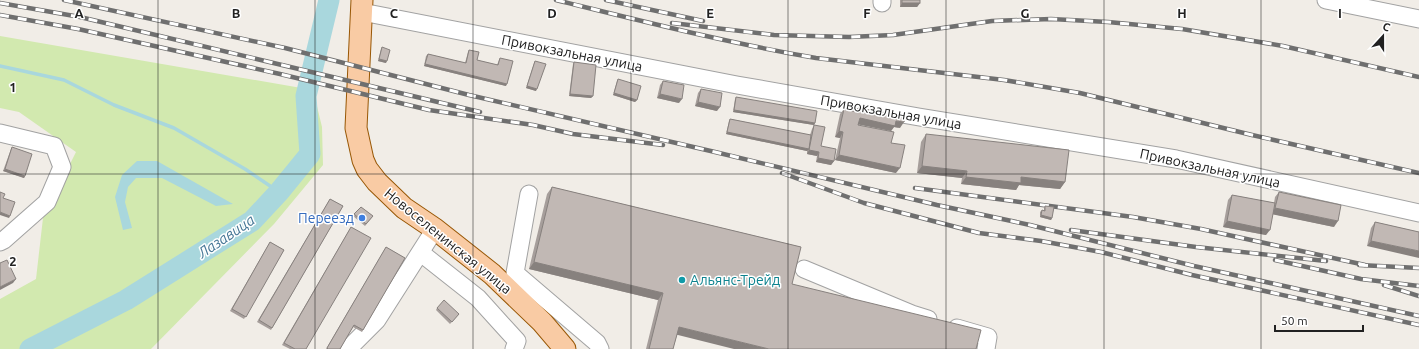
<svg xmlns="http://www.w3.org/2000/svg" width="1419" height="349" font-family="Ubuntu,sans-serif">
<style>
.grass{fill:#d2e9af}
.water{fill:#a9d7dd}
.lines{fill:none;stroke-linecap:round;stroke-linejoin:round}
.stream{stroke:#a9d7dd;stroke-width:3.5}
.river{stroke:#a9d7dd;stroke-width:21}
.minor-casing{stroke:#a2a2a2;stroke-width:19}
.major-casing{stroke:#985705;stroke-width:23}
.minor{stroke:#fff;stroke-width:17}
.major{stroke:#f9cba4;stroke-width:21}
.rail-casing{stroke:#6f6f6f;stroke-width:4.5}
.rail{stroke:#fff;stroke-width:3;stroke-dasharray:9;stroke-linecap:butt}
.wall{fill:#a69e9b}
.shaded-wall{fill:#87817e}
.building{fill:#c1b8b4;stroke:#87817e}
.grid{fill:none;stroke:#212121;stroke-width:1;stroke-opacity:0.55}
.shop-dot{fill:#3f7fe0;stroke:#fff;stroke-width:1.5}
.culture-dot{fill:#0f9aa8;stroke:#fff;stroke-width:1.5}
.labels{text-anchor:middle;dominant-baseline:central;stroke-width:3;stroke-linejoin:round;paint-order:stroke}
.street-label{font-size:14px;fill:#212121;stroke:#fff}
.shop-label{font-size:14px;fill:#366cbe;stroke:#fff;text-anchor:end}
.culture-label{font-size:14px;fill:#0d838f;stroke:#fff;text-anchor:start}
.water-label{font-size:15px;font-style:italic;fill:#467796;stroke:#fff}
.grid-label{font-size:13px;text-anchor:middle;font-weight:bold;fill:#212121;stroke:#fff;stroke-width:3;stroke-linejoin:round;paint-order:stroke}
</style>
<rect width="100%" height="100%" fill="#f1ede7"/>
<polygon class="grass" points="0,36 313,90 322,127 323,165 274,224 151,349 0,349 0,299 36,279 43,218 76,152 19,112 0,108"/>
<polygon class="water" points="137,161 157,161 233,204 216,206 162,178 136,178 128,187 125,202 132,228 123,230 115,197 122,175"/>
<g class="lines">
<polyline class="stream" points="0,66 64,80 114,105 174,128 245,169 279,192"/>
<polyline class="river" points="30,349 126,300 252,221 279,192 310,154 306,96 329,0"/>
<defs>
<g id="minor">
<polyline points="1326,0 1419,19"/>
<polyline points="882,3 882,0"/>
<polyline points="362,12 737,85 919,117 1176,159 1419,213"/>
<polyline points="0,133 54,146 62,167 47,202 4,240 0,242"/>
<polyline points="529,194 515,273 597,343 600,349"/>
<polyline points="421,253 478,298 517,341 514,349"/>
<polyline points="804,269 912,314 928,319"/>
<polyline points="957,328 988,337 986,349"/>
<polyline points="348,349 377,320 435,229"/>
</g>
<polyline id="major" points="362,0 356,128 363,160 367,169 377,182 404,208 435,229 492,274 542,322 565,349"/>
</defs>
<use href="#minor" class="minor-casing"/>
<use href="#major" class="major-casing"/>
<use href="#minor" class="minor"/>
<use href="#major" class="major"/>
<defs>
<g id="rail">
<polyline points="64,0 285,48 469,95 715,152 937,205 1030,225 1194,266 1419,316"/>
<path d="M556,0C642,21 728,43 816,58L1004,80L1080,93L1252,135L1419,173"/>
<polyline points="606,0 703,21"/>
<polyline points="0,3 80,17 480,112"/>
<polyline points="0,15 78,29 280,74 429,110 533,125 573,134 663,145"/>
<polyline points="672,23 774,35 849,37 893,35 992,21 1051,19 1108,22 1182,29 1283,46 1419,77"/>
<polyline points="782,173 864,203 979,233 1041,241 1101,252 1192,275 1419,325"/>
<polyline points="915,188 1133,217 1201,229 1365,265"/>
<polyline points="1071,230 1196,247 1326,261"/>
<polyline points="1275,260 1361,279 1419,286"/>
<polyline points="1359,265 1419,268"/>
<polyline points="1384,285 1419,296"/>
</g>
</defs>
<use href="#rail" class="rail-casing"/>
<use href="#rail" class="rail"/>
</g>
<g class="wall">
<polygon points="900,0 920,0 920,3 917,7 900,7"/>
<polygon points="382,47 386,63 378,61 381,49"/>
<polygon points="469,50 477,60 497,65 499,60 500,58 506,86 424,66 426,56 428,54 465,63 468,52"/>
<polygon points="535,61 536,91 526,88 534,63"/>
<polygon points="574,62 593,96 591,98 569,96 573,64"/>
<polygon points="618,79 637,100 635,102 613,95 617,81"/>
<polygon points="663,81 679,103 657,98 660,85"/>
<polygon points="701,89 717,111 695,106 698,93"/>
<polygon points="736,97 815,123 814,125 733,112 735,99"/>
<polygon points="858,108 900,128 894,127 891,131 859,124 858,125 891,143 896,173 835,160 840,138 835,137 840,114 844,109 856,111"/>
<polygon points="730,119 810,135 812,129 814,125 821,146 834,161 831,165 816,162 817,156 807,154 807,151 726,134 729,121"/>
<polygon points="926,134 1065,182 1060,189 1019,185 1016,190 961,184 962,178 917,173 921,142"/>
<polygon points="12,147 25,176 24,178 3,171 11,149"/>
<polygon points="552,187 801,247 677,335 673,349 646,349 658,300 529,269 547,194"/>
<polygon points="1279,192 1334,227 1273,214 1266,235 1223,227 1228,200 1232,195 1274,203 1275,197"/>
<polygon points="330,199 343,206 271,330 257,322"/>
<polygon points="1045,206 1052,218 1051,220 1040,217 1040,212 1042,210 1044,211 1044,208"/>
<polygon points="361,207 373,216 365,226 353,216"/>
<polygon points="1375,222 1419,232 1367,246 1371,228"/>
<polygon points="351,227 306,349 290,349 282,345"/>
<polygon points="270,242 284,250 244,319 230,311"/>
<polygon points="386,247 405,258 362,332 353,327 340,349 326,349"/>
<polygon points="437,308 459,314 450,324 436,310"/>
</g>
<g class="shaded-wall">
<polygon points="902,3 920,3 917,7 900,7"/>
<polygon points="379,59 387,61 386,63 378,61"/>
<polygon points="425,64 507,84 506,86 424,66"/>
<polygon points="527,86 537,89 536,91 526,88"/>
<polygon points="614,93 637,100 635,102 613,95"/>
<polygon points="570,94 593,96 591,98 569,96"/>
<polygon points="660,94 682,99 679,103 657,98"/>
<polygon points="698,102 720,107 717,111 695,106"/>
<polygon points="734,110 815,123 814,125 733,112"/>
<polygon points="860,118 896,121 904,122 900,128 894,127 891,131 856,124"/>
<polygon points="839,131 843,132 840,138 835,137"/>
<polygon points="727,132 809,149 807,151 726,134"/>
<polygon points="809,150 819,152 817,156 807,154"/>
<polygon points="839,155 900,168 896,173 835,160"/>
<polygon points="818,158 834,161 831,165 816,162"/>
<polygon points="922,166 967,171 962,178 917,173"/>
<polygon points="5,169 25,176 24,178 3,171"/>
<polygon points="966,177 1021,177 1065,182 1060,189 1019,185 1016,190 961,184"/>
<polygon points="1275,208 1338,221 1334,227 1271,214"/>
<polygon points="0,212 10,216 9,218 0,215"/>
<polygon points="1041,215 1052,218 1051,220 1040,217"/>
<polygon points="1227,221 1270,230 1266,235 1223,227"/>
<polygon points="1371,241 1419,251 1419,258 1367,246"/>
<polygon points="534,262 663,293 658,300 529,269"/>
<polygon points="16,279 13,283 0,290 0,287"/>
<polygon points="679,327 769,349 734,349 674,334"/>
</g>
<g class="building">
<rect x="902" y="0" width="18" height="3"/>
<polygon points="382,47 390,50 387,61 379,59"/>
<polygon points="469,50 479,52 477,60 498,65 500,58 513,61 507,84 425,64 428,54 466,63"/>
<polygon points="535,61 546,64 537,89 527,86"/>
<polygon points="574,62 596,65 593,96 570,94"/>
<polygon points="618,79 641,86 637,100 614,93"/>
<polygon points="663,81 684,85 682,99 660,94"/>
<polygon points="701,89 722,93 720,107 698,102"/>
<polygon points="736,97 817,111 815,123 734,110"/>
<polygon points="858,108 906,116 904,122 896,121 895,126 860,118 858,125 894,132 891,143 905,145 900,168 839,155 843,132 839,131 844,109 857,112"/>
<polygon points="730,119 811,135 809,149 727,132"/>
<polygon points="814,125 825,127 821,146 836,149 834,161 818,158 819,152 809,150"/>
<polygon points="926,134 1069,150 1065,182 1021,177 1021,183 966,177 967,171 922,166"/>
<polygon points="12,147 32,154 25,176 5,169"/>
<polygon points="552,187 801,247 792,284 981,330 976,349 769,349 679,327 673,349 649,349 663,293 534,262"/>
<polygon points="0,192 5,194 3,198 15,202 10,216 0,212"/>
<polygon points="1279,192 1341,205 1338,221 1275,208"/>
<polygon points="1232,195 1275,203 1270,230 1227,221"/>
<polygon points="330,199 343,206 272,328 259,320"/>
<polygon points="1045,206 1054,207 1052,218 1041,215 1042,210 1045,211"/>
<polygon points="361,207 373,216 366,224 354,214"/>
<polygon points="1375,222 1419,232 1419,251 1371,241"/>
<polygon points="351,227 371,238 306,349 295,349 284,343"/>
<polygon points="270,242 284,250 246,317 232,309"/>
<polygon points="386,247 405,258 363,330 354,325 340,349 328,349 327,348"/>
<polygon points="7,260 16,279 0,287 0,263"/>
<polygon points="444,300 459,314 452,322 437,308"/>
</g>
<path class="grid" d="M158,0V349M315,0V349M473,0V349M631,0V349M788,0V349M946,0V349M1104,0V349M1261,0V349M0,174H1419"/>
<circle class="shop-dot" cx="362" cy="218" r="4"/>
<circle class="culture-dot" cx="682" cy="280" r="4"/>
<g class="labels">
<g class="street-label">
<text transform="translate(572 53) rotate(11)">Привокзальная улица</text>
<text transform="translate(891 112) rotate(10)">Привокзальная улица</text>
<text transform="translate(1210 168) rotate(12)">Привокзальная улица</text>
<text transform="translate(448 241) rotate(39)">Новоселенинская улица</text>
</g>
<g class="shop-label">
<text x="354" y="218">Переезд</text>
</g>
<g class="culture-label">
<text x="690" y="280">Альянс-Трейд</text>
</g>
<g class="water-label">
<text transform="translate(226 236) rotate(-34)">Лазавица</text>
</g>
</g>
<g class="grid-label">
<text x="79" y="18">A</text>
<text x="236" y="18">B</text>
<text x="394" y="18">C</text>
<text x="552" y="18">D</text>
<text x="710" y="18">E</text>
<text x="867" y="18">F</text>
<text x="1025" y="18">G</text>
<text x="1182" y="18">H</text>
<text x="1340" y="18">I</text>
<text x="13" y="92">1</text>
<text x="13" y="266">2</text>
</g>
<g transform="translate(1383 36) rotate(21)" stroke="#ffffff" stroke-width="3" paint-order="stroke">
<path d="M0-3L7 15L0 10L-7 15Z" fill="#212121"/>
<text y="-6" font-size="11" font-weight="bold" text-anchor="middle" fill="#212121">С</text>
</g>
<path d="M1275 325v6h88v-6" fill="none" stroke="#212121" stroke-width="2"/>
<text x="1281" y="325" font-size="12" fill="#212121" stroke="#ffffff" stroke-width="3" paint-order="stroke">50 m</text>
</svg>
